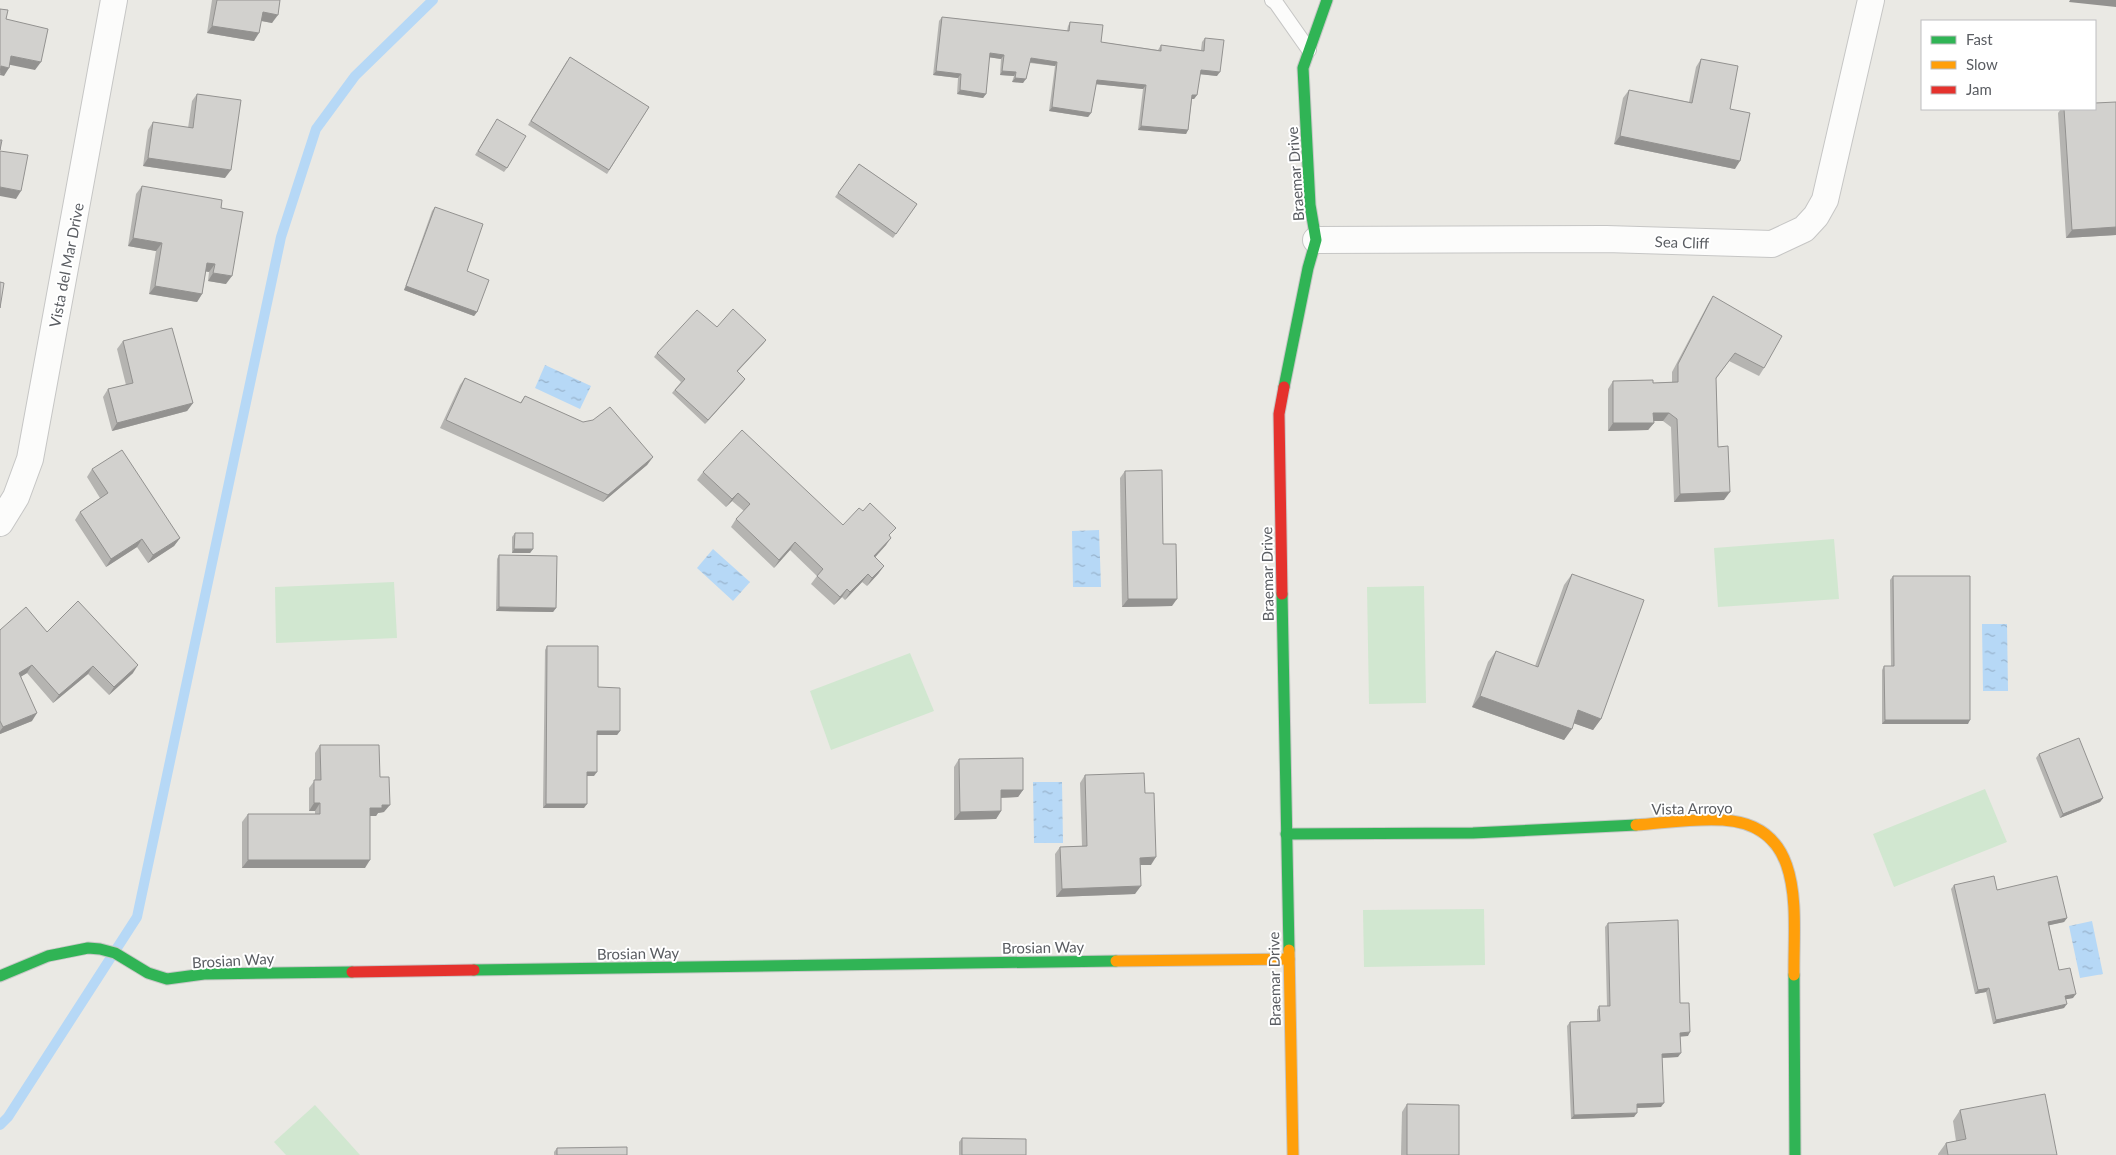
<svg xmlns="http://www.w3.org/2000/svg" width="2116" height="1155" font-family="Lato,sans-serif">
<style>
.pitch{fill:#d1e7d0}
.water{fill:url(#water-ripples)}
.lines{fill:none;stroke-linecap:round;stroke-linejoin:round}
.stream{stroke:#b6d8f6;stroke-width:10}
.lane-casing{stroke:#c6c6c5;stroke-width:16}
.street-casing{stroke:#c6c6c5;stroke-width:28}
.fast-casing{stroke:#c7c7c6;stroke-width:13}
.slow-casing{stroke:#c7c7c6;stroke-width:13}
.jam-casing{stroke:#c7c7c6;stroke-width:13}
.lane{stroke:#fcfcfb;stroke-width:14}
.street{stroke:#fcfcfb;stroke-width:26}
.fast{stroke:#30b455;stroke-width:11}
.slow{stroke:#ff9f0a;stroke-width:11}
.jam{stroke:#e5322d;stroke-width:11}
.wall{fill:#b5b4b1}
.shaded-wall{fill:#939290}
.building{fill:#d2d1ce;stroke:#939290}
.labels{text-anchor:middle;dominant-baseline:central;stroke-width:4;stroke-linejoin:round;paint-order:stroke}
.street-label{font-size:15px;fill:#5a5d62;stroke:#fff}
</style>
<defs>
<pattern id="water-ripples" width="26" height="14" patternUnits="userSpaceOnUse" patternTransform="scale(1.25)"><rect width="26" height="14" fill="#b6d8f6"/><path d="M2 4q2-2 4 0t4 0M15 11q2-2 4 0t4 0" fill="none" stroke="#97b2cb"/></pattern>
</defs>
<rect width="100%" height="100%" fill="#eae9e4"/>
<g class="pitch">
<polygon points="1834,539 1839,599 1718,607 1714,548"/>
<polygon points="394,582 397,638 276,643 275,587"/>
<polygon points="1424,586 1426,703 1369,704 1367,587"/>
<polygon points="910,653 934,711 831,750 810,691"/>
<polygon points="1985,789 2007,842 1894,887 1873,834"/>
<polygon points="1484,909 1485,965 1364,967 1363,910"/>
<polygon points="315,1105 360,1155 286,1155 274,1142"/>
</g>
<g class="water">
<polygon points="545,365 591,386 580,409 535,388"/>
<polygon points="1099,530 1101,587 1073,587 1072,531"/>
<polygon points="713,549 750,582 733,601 697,568"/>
<polygon points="1982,624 2007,624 2008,691 1983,691"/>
<polygon points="1033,782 1062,782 1063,843 1034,843"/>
<polygon points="2092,921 2103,974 2080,978 2069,926"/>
</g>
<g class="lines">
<polyline class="stream" points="0,1125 8,1117 137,917 281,237 316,129 355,76 433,0"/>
<defs>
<polyline id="lane" points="1272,0 1276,3 1309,50"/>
<g id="street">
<polyline points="1316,240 1606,239 1772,244 1804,229 1816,216 1825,200 1871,0"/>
<polyline points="0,523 16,497 30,459 114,0"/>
</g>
<g id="fast">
<polyline points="1284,387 1308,268 1316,240 1310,205 1303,68 1327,0"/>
<polyline points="1282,594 1289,950"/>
<polyline points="1286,834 1473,833 1636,825"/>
<polyline points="474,970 1116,961"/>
<polyline points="1794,975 1795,1155"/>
<polyline points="0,976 48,956 88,948 100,949 115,953 148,973 167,979 204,974 352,972"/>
</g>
<g id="slow">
<path d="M1636,825C1664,823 1695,818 1723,820C1808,825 1793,915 1794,975"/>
<polyline points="1289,950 1293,1155"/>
<polyline points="1116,961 1289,959"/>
</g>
<g id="jam">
<polyline points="1282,594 1279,414 1284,387"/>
<polyline points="352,972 474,970"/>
</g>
</defs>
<use href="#lane" class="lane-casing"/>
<use href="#street" class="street-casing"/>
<use href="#fast" class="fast-casing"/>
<use href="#slow" class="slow-casing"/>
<use href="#jam" class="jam-casing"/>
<use href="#lane" class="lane"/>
<use href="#street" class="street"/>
<use href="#fast" class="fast"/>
<use href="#slow" class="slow"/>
<use href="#jam" class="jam"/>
</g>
<g class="wall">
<polygon points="212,0 280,0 272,23 261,21 254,41 207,33"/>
<polygon points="942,17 1067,31 1068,26 1070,22 1101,42 1158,50 1161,45 1201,50 1202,42 1205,38 1217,76 1200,74 1197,95 1194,99 1192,99 1188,130 1186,134 1138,130 1143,89 1096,84 1091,113 1088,117 1049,111 1055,66 1030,63 1023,83 1012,82 1014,76 1000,75 1001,59 989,57 986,94 983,98 957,94 958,78 933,75 939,21"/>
<polygon points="1701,59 1730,109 1735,169 1614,144 1623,98 1629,90 1689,102 1696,67"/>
<polygon points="567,61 649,107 607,174 528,125"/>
<polygon points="197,94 225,178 143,166 148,130 153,122 188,128 192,101"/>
<polygon points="2061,109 2095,109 2116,235 2066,238 2058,113"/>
<polygon points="495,123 507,168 504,172 475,155"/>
<polygon points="859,164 917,204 893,238 835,197"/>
<polygon points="142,186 221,208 226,284 208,281 209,272 206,271 202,294 197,302 149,294 156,251 128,246 136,194"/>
<polygon points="435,207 467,271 477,312 474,316 404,290 432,211"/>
<polygon points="1713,296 1764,368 1759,376 1729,361 1716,379 1718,447 1724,500 1674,502 1671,427 1663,421 1654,421 1654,423 1648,430 1608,431 1608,389 1613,381 1653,383 1672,382 1672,372 1708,304"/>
<polygon points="717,327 766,340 737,372 745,379 742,383 705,424 672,393 681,382 654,357 657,353"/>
<polygon points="123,341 193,403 187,411 112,431 103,397 108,389 126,385 117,349"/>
<polygon points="465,378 520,403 525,396 653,457 647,465 603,502 440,428 460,385"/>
<polygon points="92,469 180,538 174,546 148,563 137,547 106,567 75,520 80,512 100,498 87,477"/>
<polygon points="1125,471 1172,606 1122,607 1120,478"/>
<polygon points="703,472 843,525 890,536 886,545 875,557 884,566 878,574 867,586 862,582 845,600 842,597 834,605 811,584 817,576 790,550 774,568 731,527 736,519 744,511 732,501 726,507 697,480"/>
<polygon points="515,533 533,549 530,553 512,553 512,537"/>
<polygon points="499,555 556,608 553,612 496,611 497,559"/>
<polygon points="1572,574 1601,719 1593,730 1574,723 1564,740 1472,707 1488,662 1496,651 1535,666 1564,585"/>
<polygon points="1893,576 1968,724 1882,724 1882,670 1884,666 1891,666 1890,580"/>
<polygon points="0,630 47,632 133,673 109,695 88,674 53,703 27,673 21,676 32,721 0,734"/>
<polygon points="547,646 598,687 620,731 617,735 597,735 594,776 587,776 584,808 543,808 545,650"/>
<polygon points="320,745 380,777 384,812 378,813 376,816 370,816 365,868 242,868 242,822 248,814 315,814 315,811 309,811 309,788 315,780 315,753"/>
<polygon points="2039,754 2103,798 2100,802 2060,818 2036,758"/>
<polygon points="959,759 1023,790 1018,797 1001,798 1001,811 996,819 954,820 954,767"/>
<polygon points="1085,775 1145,793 1151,865 1140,865 1135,894 1056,897 1055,854 1060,847 1082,846 1080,783"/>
<polygon points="1954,885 1997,890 2067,918 2064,922 2049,925 2059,970 2073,998 2066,999 2064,1008 1993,1024 1986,992 1975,994 1951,889"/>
<polygon points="1608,923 1680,1003 1688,1036 1680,1036 1678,1057 1662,1058 1661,1107 1637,1108 1634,1117 1571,1119 1567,1026 1570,1022 1597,1021 1597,1010 1599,1006 1607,1006 1605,927"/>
<polygon points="1407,1104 1459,1155 1401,1155 1402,1112"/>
<polygon points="1960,1110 2057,1155 1938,1155 1938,1154 1946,1143 1956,1141 1953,1121"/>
<polygon points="962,1138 1026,1155 959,1155 959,1142"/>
<polygon points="557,1148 627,1155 554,1155 554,1152"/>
</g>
<g class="shaded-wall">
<polygon points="2070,0 2116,0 2116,7 2069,2"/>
<polygon points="263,12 278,15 272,23 257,20"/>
<polygon points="212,26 259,33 254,41 207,33"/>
<polygon points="990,53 1004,55 1001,59 987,57"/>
<polygon points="11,56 41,62 35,70 6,64"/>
<polygon points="1031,58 1057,62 1055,66 1028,62"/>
<polygon points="1,66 9,68 4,76 0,75"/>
<polygon points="1201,70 1220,72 1217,76 1198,74"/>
<polygon points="936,71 961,74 958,78 933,75"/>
<polygon points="1002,71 1016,72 1014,76 1000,75"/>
<polygon points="1015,78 1026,79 1023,83 1012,82"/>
<polygon points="1097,80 1146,85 1143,89 1094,84"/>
<polygon points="960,90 986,94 983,98 957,94"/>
<polygon points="1192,95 1197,95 1194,99 1189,99"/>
<polygon points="1052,107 1091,113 1088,117 1049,111"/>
<polygon points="1141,126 1188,130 1186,134 1138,130"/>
<polygon points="1620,136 1740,161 1735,169 1614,144"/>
<polygon points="148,158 231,170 225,178 143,166"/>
<polygon points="0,187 21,191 16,199 0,196"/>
<polygon points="2116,227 2116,235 2066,238 2072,230"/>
<polygon points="133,238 162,243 156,251 128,246"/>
<polygon points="207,263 215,264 209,272 202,271"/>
<polygon points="213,273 232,276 226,284 208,281"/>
<polygon points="155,286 202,294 197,302 149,294"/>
<polygon points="406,286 477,312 474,316 404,290"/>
<polygon points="766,340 763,344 734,375 737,371"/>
<polygon points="745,379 742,383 705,424 708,420"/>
<polygon points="193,403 187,411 112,431 117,423"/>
<polygon points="1653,413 1669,413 1663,421 1648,421"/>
<polygon points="1613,423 1654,423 1648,430 1608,431"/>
<polygon points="653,457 647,465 603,502 608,495"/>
<polygon points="1730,492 1724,500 1674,502 1680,494"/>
<polygon points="738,493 732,501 726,507 732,499"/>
<polygon points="180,538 174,546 148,563 153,555"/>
<polygon points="891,538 886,545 869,564 874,556"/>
<polygon points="142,539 137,547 106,567 111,559"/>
<polygon points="795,542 790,550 774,568 779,560"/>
<polygon points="514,549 533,549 530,553 512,553"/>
<polygon points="884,566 878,574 867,586 872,578"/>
<polygon points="868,574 862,582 845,600 850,592"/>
<polygon points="847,589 842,597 834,605 840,597"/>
<polygon points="1128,599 1177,599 1172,606 1122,607"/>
<polygon points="499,607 556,608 553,612 496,611"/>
<polygon points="32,665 27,673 14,681 19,673"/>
<polygon points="138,665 133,673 109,695 114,687"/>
<polygon points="93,666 88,674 53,703 59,695"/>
<polygon points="1480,696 1572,729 1564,740 1472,707"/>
<polygon points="1578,710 1601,719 1593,730 1570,722"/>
<polygon points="37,713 32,721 0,734 0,731 3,727"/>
<polygon points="1885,720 1970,720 1968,724 1882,724"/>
<polygon points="597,731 620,731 617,735 594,735"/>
<polygon points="587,772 597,772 594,776 585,776"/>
<polygon points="1001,790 1023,790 1018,797 996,798"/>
<polygon points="2103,798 2100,802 2060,818 2063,814"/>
<polygon points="314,803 320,803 315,811 309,811"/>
<polygon points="546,804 587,804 584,808 543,808"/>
<polygon points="382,805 390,805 384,812 378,813 376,816 365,816 370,808"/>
<polygon points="1001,811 996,819 954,820 960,812"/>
<polygon points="1156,857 1151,865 1134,865 1140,858"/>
<polygon points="248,860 370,860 365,868 242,868"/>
<polygon points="1141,886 1135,894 1056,897 1062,889"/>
<polygon points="2067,918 2064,922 2046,926 2048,922"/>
<polygon points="1989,988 1986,992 1975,994 1978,990"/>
<polygon points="2076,994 2073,998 2062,1000 2065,996"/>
<polygon points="2067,1004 2064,1008 1993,1024 1996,1020"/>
<polygon points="1690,1032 1688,1036 1677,1037 1680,1033"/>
<polygon points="1681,1053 1678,1057 1659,1058 1662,1054"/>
<polygon points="1664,1103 1661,1107 1635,1108 1637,1104"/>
<polygon points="1637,1113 1634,1117 1571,1119 1574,1115"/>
</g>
<g class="building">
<polygon points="217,0 280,0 278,15 263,12 259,33 212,26"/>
<polygon points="0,9 8,10 6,19 48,29 41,62 11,56 9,68 1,66 0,73"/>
<polygon points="942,17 1069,31 1070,22 1103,25 1101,42 1161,51 1161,45 1204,51 1205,38 1224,40 1220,72 1201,70 1197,95 1192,95 1188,130 1141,126 1146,85 1097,80 1091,113 1052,107 1057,62 1031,58 1026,79 1015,78 1016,72 1002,71 1004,55 990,53 986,94 960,90 961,74 936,71"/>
<polygon points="570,57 649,107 609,170 531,121"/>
<polygon points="1701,59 1738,66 1730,109 1750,113 1740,161 1620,136 1629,90 1692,103"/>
<polygon points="197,94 241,100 231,170 148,158 153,122 193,128"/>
<polygon points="2116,102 2116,227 2072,230 2064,109 2095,109 2095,103"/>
<polygon points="497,119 526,136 507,168 478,151"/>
<polygon points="0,140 2,140 0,150"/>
<polygon points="0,151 28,155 21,191 0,187"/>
<polygon points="859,164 917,204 896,234 838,193"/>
<polygon points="142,186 222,200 221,208 243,212 232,276 213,273 215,264 207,263 202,294 155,286 162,243 133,238"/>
<polygon points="435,207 483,224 467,271 489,280 477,312 406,286"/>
<polygon points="0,282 4,283 0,308"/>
<polygon points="1713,296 1782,336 1764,368 1735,353 1716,378 1718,447 1728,446 1730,492 1680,494 1677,419 1669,413 1653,413 1654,423 1613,423 1613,381 1653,380 1653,383 1678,382 1678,364"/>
<polygon points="733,309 766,340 737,371 745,379 708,420 675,390 685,379 657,353 697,310 717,327"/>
<polygon points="172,328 193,403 117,423 108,389 133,383 123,341"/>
<polygon points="465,378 521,403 525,396 583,422 593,420 610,407 653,457 608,495 446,420"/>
<polygon points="742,430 843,525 859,508 863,511 870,503 896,528 889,535 891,538 874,556 884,566 872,578 868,574 850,592 847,589 840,597 817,576 823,569 795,542 779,560 736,519 750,504 738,493 732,499 703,472"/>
<polygon points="122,450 180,538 153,555 142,539 111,559 80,512 108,493 92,469"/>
<polygon points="1162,470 1163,544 1176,544 1177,599 1128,599 1125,471"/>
<polygon points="515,533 533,533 533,549 514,549"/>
<polygon points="499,555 557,556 556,608 499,607"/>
<polygon points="1572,574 1644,600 1601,719 1578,710 1572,729 1480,696 1496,651 1538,667"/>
<polygon points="1893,576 1970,576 1970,720 1885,720 1884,666 1894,666"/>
<polygon points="78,601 138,665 114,687 93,666 59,695 32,665 19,673 37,713 3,727 0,721 0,630 26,607 47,632"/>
<polygon points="547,646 598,646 598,687 620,688 620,731 597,731 597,772 587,772 587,804 546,804"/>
<polygon points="2079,738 2103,798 2063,814 2039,754"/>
<polygon points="320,745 379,745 380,777 389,777 390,805 382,805 382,808 370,808 370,860 248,860 248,814 320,814 320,803 314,803 314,780 321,780"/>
<polygon points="1023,758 1023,790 1001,790 1001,811 960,812 959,759"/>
<polygon points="1144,773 1145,793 1154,793 1156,857 1140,858 1141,886 1062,889 1060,847 1087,846 1085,775"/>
<polygon points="1994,876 1997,890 2057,876 2067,918 2048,922 2059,970 2070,968 2076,994 2065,996 2067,1004 1996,1020 1989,988 1978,990 1954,885"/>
<polygon points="1678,920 1680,1003 1689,1003 1690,1032 1680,1033 1681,1053 1662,1054 1664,1103 1637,1104 1637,1113 1574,1115 1570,1022 1600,1021 1599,1006 1610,1006 1608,923"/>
<polygon points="2045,1094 2057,1155 1948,1155 1946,1143 1966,1139 1960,1110"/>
<polygon points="1407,1104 1459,1105 1459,1155 1407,1155"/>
<polygon points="962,1138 1026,1139 1026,1155 962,1155"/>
<polygon points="627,1147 627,1155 557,1155 557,1148"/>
</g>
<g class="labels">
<g class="street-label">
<text transform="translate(1295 174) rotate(-94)">Braemar Drive</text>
<text transform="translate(1682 242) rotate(2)">Sea Cliff</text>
<text transform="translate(66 265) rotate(-79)">Vista del Mar Drive</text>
<text transform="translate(1267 574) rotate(-91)">Braemar Drive</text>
<text transform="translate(1692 808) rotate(-1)">Vista Arroyo</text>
<text transform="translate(1043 947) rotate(-1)">Brosian Way</text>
<text transform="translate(638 953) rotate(-1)">Brosian Way</text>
<text transform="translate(233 960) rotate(-3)">Brosian Way</text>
<text transform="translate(1274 979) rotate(-91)">Braemar Drive</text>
</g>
</g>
<rect x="1921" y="20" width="175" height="90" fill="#ffffff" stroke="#bdbec0"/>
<rect x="1931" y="36" width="25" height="8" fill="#30b455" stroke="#bdbec0"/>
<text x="1966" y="45" font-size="15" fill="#5a5d62">Fast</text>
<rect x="1931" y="61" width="25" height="8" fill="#ff9f0a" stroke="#bdbec0"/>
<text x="1966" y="70" font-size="15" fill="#5a5d62">Slow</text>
<rect x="1931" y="86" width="25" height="8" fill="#e5322d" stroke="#bdbec0"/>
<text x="1966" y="95" font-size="15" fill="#5a5d62">Jam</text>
</svg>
